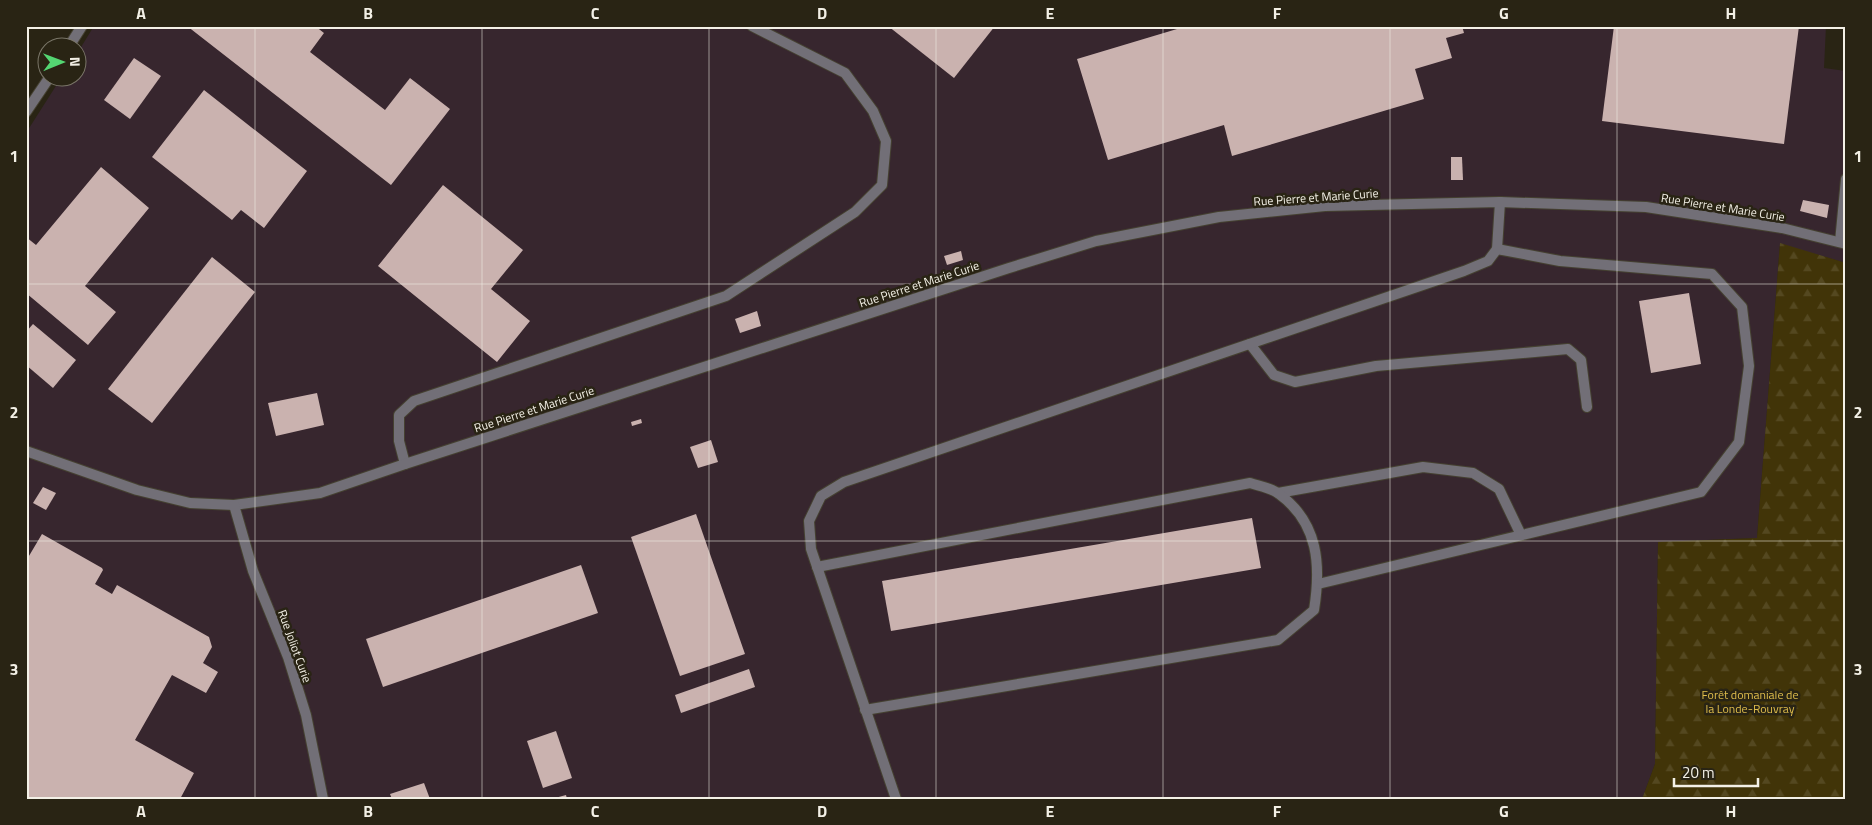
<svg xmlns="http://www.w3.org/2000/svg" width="1872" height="825" font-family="'Titillium Web',sans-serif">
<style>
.industrial{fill:#37262e}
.forest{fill:url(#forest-firs)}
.building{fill:#cab2af}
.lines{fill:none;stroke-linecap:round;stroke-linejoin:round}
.service-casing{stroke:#454131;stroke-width:12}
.minor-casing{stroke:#454131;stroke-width:12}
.service{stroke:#726f77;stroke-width:10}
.minor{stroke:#726f77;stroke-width:10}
.grid{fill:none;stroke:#f3f0e6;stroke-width:1;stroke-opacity:0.55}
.labels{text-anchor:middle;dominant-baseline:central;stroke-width:5;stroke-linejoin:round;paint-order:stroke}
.street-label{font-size:12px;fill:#f3f0e6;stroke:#292414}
.park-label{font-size:12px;fill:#dfbd4c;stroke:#292414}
.neatline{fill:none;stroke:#f3f0e6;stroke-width:2}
.grid-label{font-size:16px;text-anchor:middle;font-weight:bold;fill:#f3f0e6}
</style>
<defs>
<pattern id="forest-firs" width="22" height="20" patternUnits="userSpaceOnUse" patternTransform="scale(1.25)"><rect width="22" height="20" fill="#413408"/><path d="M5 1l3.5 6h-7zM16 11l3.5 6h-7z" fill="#544820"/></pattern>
</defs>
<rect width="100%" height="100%" fill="#292414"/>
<polygon class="industrial" points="94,26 1826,26 1824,68 1846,71 1846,263 1780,244 1757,538 1658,542 1655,764 1642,799 26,799 26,133 61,78 78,78 78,52"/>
<polygon class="forest" points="1780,243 1846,263 1846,799 1642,799 1655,764 1658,542 1757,538"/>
<g class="building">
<polygon points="187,26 315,26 324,33 310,52 385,110 410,78 450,109 391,185"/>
<polygon points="888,26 995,26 954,78"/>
<polygon points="1187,26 1462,26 1464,33 1446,38 1452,58 1415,69 1424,99 1232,156 1224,125 1108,160 1077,59"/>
<polygon points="1614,26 1799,26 1784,144 1602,121"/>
<polygon points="134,58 161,76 130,119 104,100"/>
<polygon points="204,90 307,171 264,228 241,210 232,220 152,157"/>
<polygon points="1451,157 1462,157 1463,180 1451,180"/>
<polygon points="101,167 149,208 85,286 116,312 88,345 26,293 26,237 36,245"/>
<polygon points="443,185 523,250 491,289 530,321 497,362 378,266"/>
<polygon points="1803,200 1829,205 1827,218 1800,211"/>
<polygon points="961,251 963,260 947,265 944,256"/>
<polygon points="212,257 255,292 152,423 108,389"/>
<polygon points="1689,293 1701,364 1651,373 1639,301"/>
<polygon points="757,311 761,326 740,333 735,319"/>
<polygon points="33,324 76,360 53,388 26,365 26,332"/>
<polygon points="317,393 324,425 276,436 268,403"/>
<polygon points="641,419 642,423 632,426 631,422"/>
<polygon points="711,440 718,462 698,468 690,447"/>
<polygon points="43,487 56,493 46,510 33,503"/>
<polygon points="696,514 745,654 680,676 631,537"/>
<polygon points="1252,518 1261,568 891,631 882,581"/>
<polygon points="42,534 102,568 103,570 95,584 112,594 117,585 209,637 212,647 203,663 218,672 206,693 172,675 135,740 194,773 180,799 26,799 26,561"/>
<polygon points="581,565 598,613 383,687 366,639"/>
<polygon points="749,669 755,687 681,713 675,695"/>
<polygon points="556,731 572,778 543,788 527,741"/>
<polygon points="424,783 430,799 392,799 390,794"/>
<polygon points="566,795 567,799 555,799 555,798"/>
</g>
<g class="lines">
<defs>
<g id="service">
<polyline points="1840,242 1846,179"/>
<polyline points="1250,344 1274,375 1295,382 1376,366 1568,349 1581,360 1587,407"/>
<polyline points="405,464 399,441 399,415 414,401 726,296 855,212 882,185 886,141 873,111 845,73 752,26"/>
<polyline points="1278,493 1423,467 1473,473 1499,489 1521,535"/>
<path d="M817,567L1250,483C1259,486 1272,488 1279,494C1319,523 1321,566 1314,610L1278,640L865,710"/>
<polyline points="1318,584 1701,492 1739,442 1749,366 1742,307 1712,274 1560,261 1497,249"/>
<polyline points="896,799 811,549 809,521 821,496 844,482 1464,271 1488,261 1497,249 1500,202"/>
</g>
<g id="minor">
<polyline points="68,48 82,26"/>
<polyline points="26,112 49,78"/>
<polyline points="26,451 137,490 190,503 234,505 320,493 405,464 1009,268 1096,241 1219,217 1325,206 1500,202 1646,207 1782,228 1846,244"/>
<polyline points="234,505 253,571 288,657 306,715 323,799"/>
</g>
</defs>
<use href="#service" class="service-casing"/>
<use href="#minor" class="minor-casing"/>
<use href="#service" class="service"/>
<use href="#minor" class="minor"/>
</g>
<path class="grid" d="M255,26V799M482,26V799M709,26V799M936,26V799M1163,26V799M1390,26V799M1617,26V799M26,284H1846M26,541H1846"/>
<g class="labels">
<g class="street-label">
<text transform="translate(1316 197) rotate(-4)">Rue Pierre et Marie Curie</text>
<text transform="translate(1723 207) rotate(9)">Rue Pierre et Marie Curie</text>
<text transform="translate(919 284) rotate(-18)">Rue Pierre et Marie Curie</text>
<text transform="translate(534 409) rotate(-18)">Rue Pierre et Marie Curie</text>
<text transform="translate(295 646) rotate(70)">Rue Joliot Curie</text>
</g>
<g class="park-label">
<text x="1750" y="694">Forêt domaniale de<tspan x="1750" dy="14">la Londe-Rouvray</tspan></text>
</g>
</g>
<rect width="1872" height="825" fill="none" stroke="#292414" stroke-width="55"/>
<g transform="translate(62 62) rotate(89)"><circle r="24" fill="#292414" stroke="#7a7668"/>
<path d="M0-4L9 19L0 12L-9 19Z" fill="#54d672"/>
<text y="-8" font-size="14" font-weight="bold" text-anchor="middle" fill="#f3f0e6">N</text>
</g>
<path d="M1674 778v8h84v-8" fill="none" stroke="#f3f0e6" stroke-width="2.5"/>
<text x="1682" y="778" font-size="15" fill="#f3f0e6" stroke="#292414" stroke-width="4" paint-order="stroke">20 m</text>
<rect x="28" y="28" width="1816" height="770" class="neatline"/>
<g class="grid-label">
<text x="141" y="19">A</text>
<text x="368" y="19">B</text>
<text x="595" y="19">C</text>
<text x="822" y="19">D</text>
<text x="1050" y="19">E</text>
<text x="1277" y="19">F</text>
<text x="1504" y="19">G</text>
<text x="1731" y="19">H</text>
<text x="14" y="162">1</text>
<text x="1858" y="162">1</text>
<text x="14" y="418">2</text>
<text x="1858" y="418">2</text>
<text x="14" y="675">3</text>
<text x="1858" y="675">3</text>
<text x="141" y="817">A</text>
<text x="368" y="817">B</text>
<text x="595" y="817">C</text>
<text x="822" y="817">D</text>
<text x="1050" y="817">E</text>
<text x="1277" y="817">F</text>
<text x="1504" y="817">G</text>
<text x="1731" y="817">H</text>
</g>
</svg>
